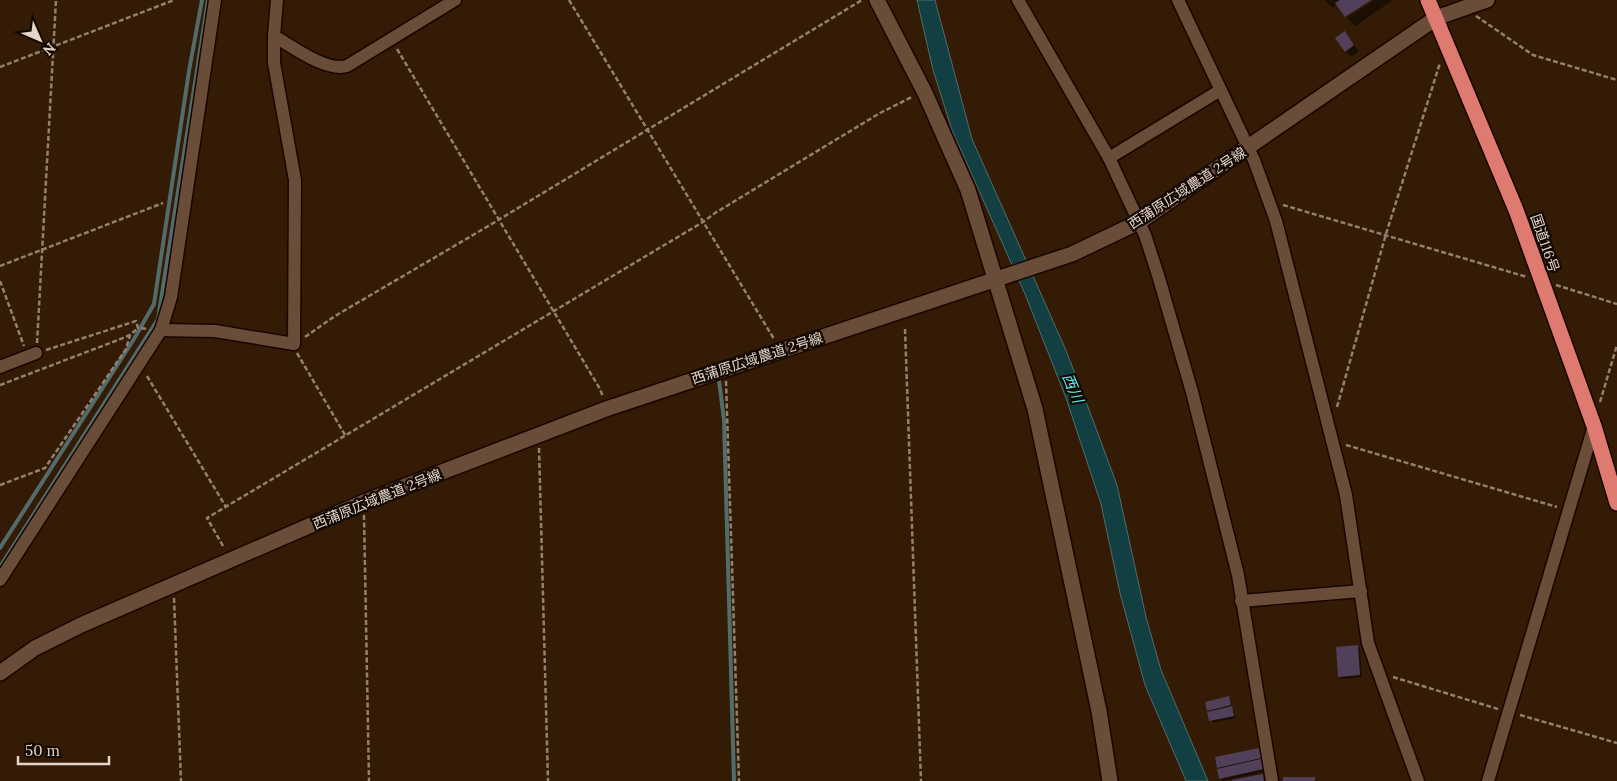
<svg xmlns="http://www.w3.org/2000/svg" width="1617" height="781" font-family="Lora,'Noto Sans JP',serif">
<style>
.water{fill:#124042;stroke:#516c6a}
.shadow{fill:#0007}
.lines{fill:none;stroke-linecap:round;stroke-linejoin:round}
.stream{stroke:#516c6a;stroke-width:4}
.building{fill:#52405b}
.street-casing{stroke:#1a0500;stroke-width:15}
.secondary-casing{stroke:#1a0500;stroke-width:18}
.highway-casing{stroke:#1a0500;stroke-width:18}
.path{stroke:#948070;stroke-width:2.5;stroke-dasharray:5 2.5;stroke-linecap:butt}
.street{stroke:#694d38;stroke-width:12}
.secondary{stroke:#694d38;stroke-width:15}
.highway{stroke:#de7a70;stroke-width:15}
.labels{text-anchor:middle;dominant-baseline:central;stroke-width:4.5;stroke-linejoin:round;paint-order:stroke}
.street-label{font-size:14px;fill:#e5d4c8;stroke:#130903}
.water-label{font-size:15px;font-style:italic;fill:#5aeaf2;stroke:#130903}
</style>
<rect width="100%" height="100%" fill="#331b06"/>
<polygon class="water" points="917,0 935,0 972,139 1065,348 1088,407 1117,485 1146,617 1161,670 1208,781 1186,781 1145,685 1120,593 1101,504 1066,398 1025,294 952,130 933,70"/>
<g class="shadow">
<polygon points="1324,0 1369,0 1346,17 1338,4 1333,8"/>
<polygon points="1374,0 1393,0 1355,26 1347,18"/>
<polygon points="1345,33 1359,51 1351,57 1345,51"/>
<polygon points="1357,647 1360,649 1362,677 1342,679 1340,676"/>
<polygon points="1229,697 1236,718 1213,723 1208,710"/>
<polygon points="1263,748 1269,771 1223,781 1220,778 1217,758"/>
</g>
<g class="lines">
<g class="stream">
<polyline points="719,380 724,420 734,781"/>
<polyline points="0,548 134,339 154,304 189,71 202,0"/>
<polyline points="0,567 158,319 208,0"/>
</g>
</g>
<g class="building">
<polygon points="1340,0 1371,0 1345,17 1335,3"/>
<polygon points="1345,31 1354,45 1345,52 1335,38"/>
<polygon points="1358,645 1360,675 1349,676 1348,670 1349,676 1338,677 1336,647"/>
<polygon points="1229,696 1231,705 1207,711 1205,702"/>
<polygon points="1232,706 1234,716 1209,721 1207,712"/>
<polygon points="1264,747 1266,757 1217,768 1215,757"/>
<polygon points="1265,758 1268,768 1219,779 1217,769"/>
<polygon points="1263,774 1264,781 1232,781 1232,780"/>
<rect x="1283" y="777" width="32" height="4"/>
</g>
<g class="lines">
<defs>
<g id="street">
<polyline points="1018,0 1109,158 1145,235 1158,275 1192,392 1238,575 1272,781"/>
<polyline points="1178,0 1254,160 1276,221 1346,495 1368,643 1418,781"/>
<path d="M274,36C293,47 326,72 347,66L455,0"/>
<polyline points="1109,158 1219,91"/>
<polyline points="161,330 215,331 294,344 295,180 274,63 274,36 277,0"/>
<polyline points="0,367 36,353"/>
<polyline points="0,580 161,330 171,297 215,0"/>
<polyline points="1241,601 1361,591"/>
<polyline points="1488,781 1594,426"/>
</g>
<g id="secondary">
<polyline points="877,0 925,93 968,190 1035,409 1099,711 1110,781"/>
<polyline points="0,673 35,648 81,625 364,502 606,409 1072,254 1139,222 1436,18 1487,0"/>
</g>
<polyline id="highway" points="1428,0 1516,210 1594,426 1617,503"/>
</defs>
<use href="#street" class="street-casing"/>
<use href="#secondary" class="secondary-casing"/>
<use href="#highway" class="highway-casing"/>
<g class="path">
<polyline points="569,0 774,339"/>
<polyline points="1476,16 1533,55 1617,80"/>
<polyline points="397,49 600,389 603,397"/>
<polyline points="0,67 174,0"/>
<polyline points="1283,205 1527,277"/>
<polyline points="0,266 163,203"/>
<polyline points="0,281 24,346"/>
<polyline points="1556,285 1617,304"/>
<polyline points="905,329 921,781"/>
<polyline points="305,337 335,316 490,225 862,0"/>
<polyline points="37,343 56,0"/>
<polyline points="46,350 136,321 138,328 148,329"/>
<polyline points="297,353 345,435"/>
<polyline points="147,376 226,507"/>
<polyline points="726,381 739,781"/>
<polyline points="0,385 118,340 130,335 138,328"/>
<polyline points="1600,402 1617,345"/>
<polyline points="1337,407 1386,234 1440,63"/>
<polyline points="1346,445 1557,507"/>
<polyline points="539,448 548,781"/>
<polyline points="0,485 45,468 126,349 130,335"/>
<polyline points="364,515 369,781"/>
<polyline points="223,546 207,518 703,222 715,213 880,113 912,97"/>
<polyline points="174,598 181,781"/>
<polyline points="1393,677 1498,709"/>
<polyline points="1520,715 1617,743"/>
</g>
<use href="#street" class="street"/>
<use href="#secondary" class="secondary"/>
<use href="#highway" class="highway"/>
</g>
<g class="labels">
<g class="street-label">
<text transform="translate(1187 188) rotate(-33)">西蒲原広域農道 2号線</text>
<text transform="translate(1545 243) rotate(71)">国道116号</text>
<text transform="translate(757 358) rotate(-18)">西蒲原広域農道 2号線</text>
<text transform="translate(377 499) rotate(-22)">西蒲原広域農道 2号線</text>
</g>
<g class="water-label">
<text transform="translate(1073 388) rotate(67)">西川</text>
</g>
</g>
<g transform="translate(40 40) rotate(135)" stroke="#130903" stroke-width="4" paint-order="stroke">
<path d="M0-4L9 19L0 12L-9 19Z" fill="#e5d4c8"/>
<text y="-8" font-size="14" font-weight="bold" text-anchor="middle" fill="#e5d4c8">N</text>
</g>
<path d="M18 756v8h91v-8" fill="none" stroke="#e5d4c8" stroke-width="2.5"/>
<text x="25" y="756" font-size="15" fill="#e5d4c8" stroke="#130903" stroke-width="4" paint-order="stroke">50 m</text>
</svg>
